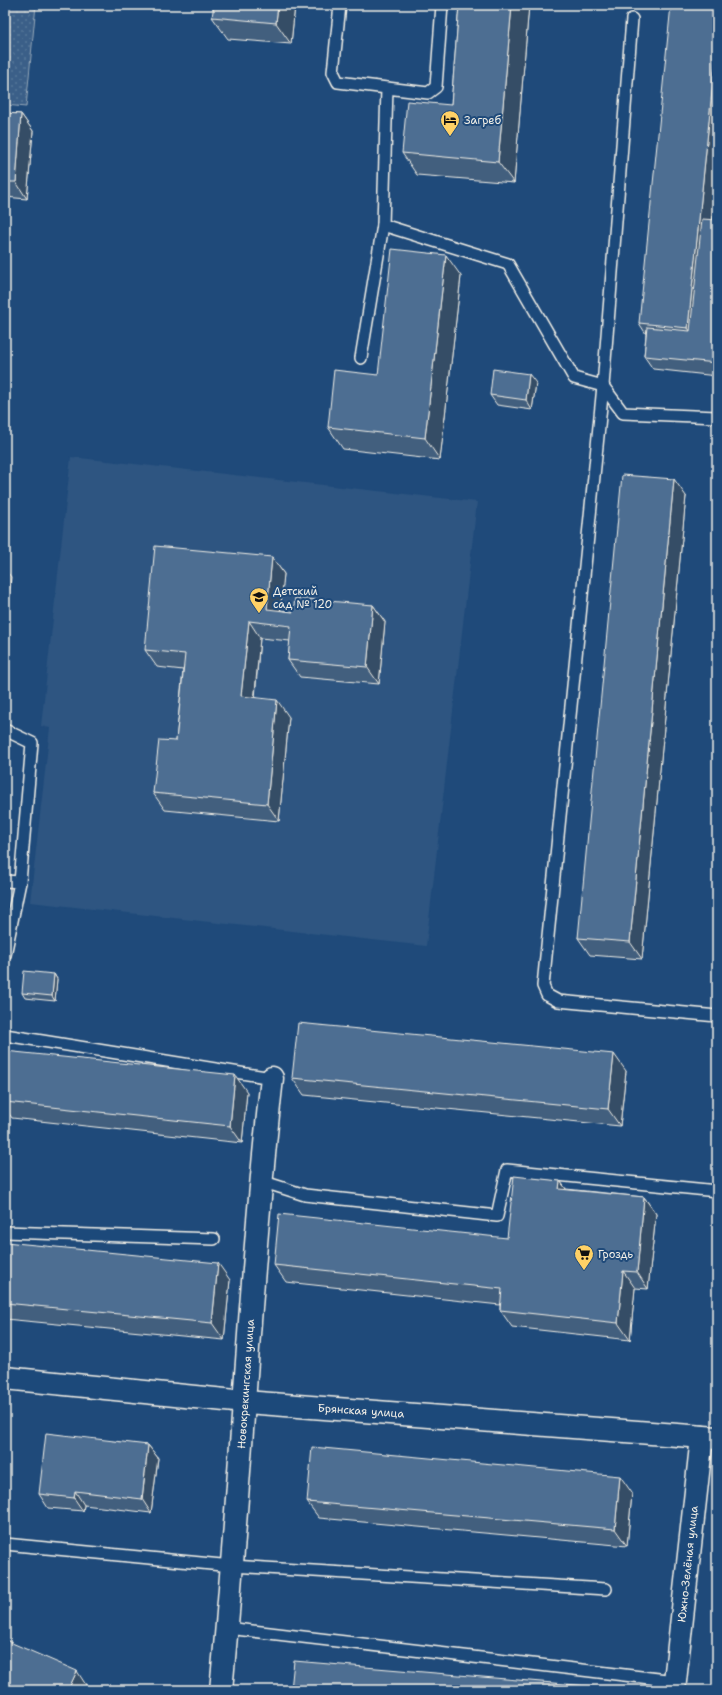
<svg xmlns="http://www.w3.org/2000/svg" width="722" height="1695" font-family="'Shantell Sans',sans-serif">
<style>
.built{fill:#2d5581}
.grass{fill:url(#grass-dots);stroke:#97a8b8}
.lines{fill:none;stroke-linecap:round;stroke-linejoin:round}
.lane-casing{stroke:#f4f1e8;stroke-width:14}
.street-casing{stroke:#f4f1e8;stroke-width:25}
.lane{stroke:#1f4a7a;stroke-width:11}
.street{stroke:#1f4a7a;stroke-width:22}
.wall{fill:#425f7e;stroke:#f4f1e8}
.shaded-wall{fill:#364d66;stroke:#f4f1e8}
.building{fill:#4d6e92;stroke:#f4f1e8}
.labels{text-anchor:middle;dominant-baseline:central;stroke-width:4;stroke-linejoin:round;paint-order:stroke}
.poi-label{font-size:11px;fill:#f4f1e8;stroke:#1f4a7a;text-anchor:start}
.street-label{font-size:11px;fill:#f4f1e8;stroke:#1f4a7a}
</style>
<defs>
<pattern id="grass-dots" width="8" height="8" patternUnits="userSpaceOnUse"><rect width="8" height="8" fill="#3a5f88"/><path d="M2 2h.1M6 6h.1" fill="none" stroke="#577699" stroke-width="1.8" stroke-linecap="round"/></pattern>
</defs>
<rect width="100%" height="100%" fill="#1f4a7a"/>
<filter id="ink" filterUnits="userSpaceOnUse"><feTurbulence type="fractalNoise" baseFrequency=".025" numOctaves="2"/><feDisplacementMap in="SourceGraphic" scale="8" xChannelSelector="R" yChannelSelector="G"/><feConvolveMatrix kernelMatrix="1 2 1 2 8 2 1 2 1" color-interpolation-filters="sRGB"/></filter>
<g filter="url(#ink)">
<polygon class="built" points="71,457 477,502 426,946 30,902 50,728 41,726"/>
<polygon class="grass" points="5,5 36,5 26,107 5,105"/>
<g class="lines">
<defs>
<g id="lane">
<polyline points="340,5 333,72 338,82 387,88"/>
<polyline points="632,19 603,386 543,986 547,995 558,1001 717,1016"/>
<polyline points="383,225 508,264 574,378 603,386 623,413 717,417"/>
<polyline points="361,358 383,225 387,88 428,93 436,87 442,5"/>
<polyline points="5,730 32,743 20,882"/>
<polyline points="5,881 20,882 5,955"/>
<polyline points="5,1035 272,1078"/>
<polyline points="261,1181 305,1195 497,1216 507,1170 717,1191"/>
<polyline points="5,1232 214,1239"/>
<polyline points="5,1544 232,1566 606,1589"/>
<polyline points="227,1628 675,1681"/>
</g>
<g id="street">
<polyline points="5,1378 245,1402 717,1438"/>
<path d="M221,1690C241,1486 249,1281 272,1078"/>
<polyline points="674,1690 702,1437"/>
</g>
</defs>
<use href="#lane" class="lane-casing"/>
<use href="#street" class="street-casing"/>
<use href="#lane" class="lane"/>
<use href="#street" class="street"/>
</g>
<g class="wall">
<polygon points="295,5 291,44 228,39 212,17"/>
<polygon points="459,5 529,5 514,183 417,175 402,153 451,105"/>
<polygon points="5,113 21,114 33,131 27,199 5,197"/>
<polygon points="712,220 717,220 717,376 653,369 644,356 646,334 639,323"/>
<polygon points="461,276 440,460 343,449 328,427 378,375"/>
<polygon points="536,383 532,410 497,405 490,395"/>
<polygon points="686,496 642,959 590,955 578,938"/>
<polygon points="272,557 284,574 280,610 293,612 373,605 385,622 379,684 300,677 288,660 290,641 260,638 255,698 289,717 279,821 165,810 153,793 176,741 183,670 157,667 145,650"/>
<polygon points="54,974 57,979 55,1001 25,998 22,993"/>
<polygon points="5,1055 247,1092 242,1143 12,1118 5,1108"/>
<polygon points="626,1071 620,1126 304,1095 292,1078"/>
<polygon points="560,1181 566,1189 644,1197 656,1214 648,1289 635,1288 630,1340 512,1327 500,1310 500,1305 286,1282 274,1265 507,1238"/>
<polygon points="5,1242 230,1280 224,1340 5,1319"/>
<polygon points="148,1445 158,1458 151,1513 84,1505 83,1511 48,1508 39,1494"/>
<polygon points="632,1493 627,1546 319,1518 307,1502"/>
</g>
<g class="shaded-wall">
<polygon points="278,5 295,5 291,44 276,23"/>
<polygon points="512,5 529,5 514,183 498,162"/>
<polygon points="717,42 717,175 700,345 688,328"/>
<polygon points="21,114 33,131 27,199 16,182"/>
<polygon points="446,255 461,276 440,460 425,438"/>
<polygon points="529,374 536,383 532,410 526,400"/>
<polygon points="674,479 686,496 642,959 630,942"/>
<polygon points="272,557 284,574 279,624 267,609"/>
<polygon points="5,569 11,577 5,628"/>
<polygon points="373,605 385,622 379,684 367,667"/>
<polygon points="249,621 260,638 253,713 241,696"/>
<polygon points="277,700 289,717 279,821 267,804"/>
<polygon points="54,974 57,979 55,1001 52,996"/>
<polygon points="614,1054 626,1071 620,1126 608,1109"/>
<polygon points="235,1075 247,1092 242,1143 230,1126"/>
<polygon points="560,1181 572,1197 559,1189"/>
<polygon points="644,1197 656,1214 648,1289 637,1272"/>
<polygon points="218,1263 230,1280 224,1340 212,1323"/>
<polygon points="623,1271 635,1288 630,1340 618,1323"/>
<polygon points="148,1445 158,1458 151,1513 142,1499"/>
<polygon points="620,1476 632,1493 627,1546 615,1529"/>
<polygon points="75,1491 84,1505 83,1511 74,1498"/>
<polygon points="77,1671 86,1685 84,1690 68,1690"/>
</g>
<g class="building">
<polygon points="214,5 278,5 276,23 212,17"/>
<polygon points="459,5 512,5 498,162 402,153 407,101 451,105"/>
<polygon points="671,5 717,5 717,42 688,328 639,323"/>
<polygon points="5,113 21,114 16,182 5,182"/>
<polygon points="702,219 717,220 717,363 644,356 647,327 690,331"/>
<polygon points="392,249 446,255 425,438 328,427 334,370 378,375"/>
<polygon points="493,369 529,374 526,400 490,395"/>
<polygon points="622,475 674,479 630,942 578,938"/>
<polygon points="155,546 272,557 267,609 293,612 295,598 373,605 367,667 288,660 291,626 249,621 241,696 277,700 267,804 153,793 159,740 176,741 185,654 145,650"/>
<polygon points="24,971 54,974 52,996 22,993"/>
<polygon points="298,1023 614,1054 608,1109 292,1078"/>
<polygon points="5,1051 235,1075 230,1126 5,1102"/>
<polygon points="514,1176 560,1181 559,1189 644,1197 637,1272 623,1271 618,1323 500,1310 502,1289 274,1265 279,1214 507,1238"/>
<polygon points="5,1242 218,1263 212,1323 5,1303"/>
<polygon points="46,1433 148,1445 142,1499 75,1491 74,1498 39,1494"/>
<polygon points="312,1447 620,1476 615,1529 307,1502"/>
<polygon points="5,1640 77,1671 68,1690 5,1690"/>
<polygon points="294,1661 600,1687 599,1690 291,1690"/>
</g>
</g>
<defs>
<symbol id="hotel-pin" viewBox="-11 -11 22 30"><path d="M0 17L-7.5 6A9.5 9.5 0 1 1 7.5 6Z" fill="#ffd166" stroke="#1f4a7a"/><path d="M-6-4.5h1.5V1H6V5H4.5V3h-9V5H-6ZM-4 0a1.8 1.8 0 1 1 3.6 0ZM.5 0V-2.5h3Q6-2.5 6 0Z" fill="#111"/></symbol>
<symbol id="school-pin" viewBox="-11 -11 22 30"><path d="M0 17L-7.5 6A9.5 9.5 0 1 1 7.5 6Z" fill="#ffd166" stroke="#1f4a7a"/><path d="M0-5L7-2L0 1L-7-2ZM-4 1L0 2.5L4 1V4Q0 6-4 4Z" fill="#111"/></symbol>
<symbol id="supermarket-pin" viewBox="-11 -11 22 30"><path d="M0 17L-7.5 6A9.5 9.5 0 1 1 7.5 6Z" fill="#ffd166" stroke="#1f4a7a"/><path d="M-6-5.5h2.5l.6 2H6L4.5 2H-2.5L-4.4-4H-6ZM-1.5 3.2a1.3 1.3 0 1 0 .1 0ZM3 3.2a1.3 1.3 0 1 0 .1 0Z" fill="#111"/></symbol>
</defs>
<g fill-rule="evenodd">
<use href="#hotel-pin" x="439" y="109" width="22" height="30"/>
<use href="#school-pin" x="248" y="586" width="22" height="30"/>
<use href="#supermarket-pin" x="573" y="1243" width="22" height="30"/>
</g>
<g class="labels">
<g class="poi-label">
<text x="464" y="120">Загреб</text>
<text x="273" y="591">Детский<tspan x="273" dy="13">сад № 120</tspan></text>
<text x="598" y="1254">Гроздь</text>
</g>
<g class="street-label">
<text transform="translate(246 1384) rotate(-86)">Новокрекингская улица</text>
<text transform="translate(361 1411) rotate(4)">Брянская улица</text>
<text transform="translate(688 1564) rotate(-84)">Южно-Зелёная улица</text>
</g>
</g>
<rect width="722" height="1695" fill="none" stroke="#1f4a7a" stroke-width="20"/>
<rect x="10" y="10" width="702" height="1675" fill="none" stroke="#f4f1e8" stroke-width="1.5" filter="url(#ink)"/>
</svg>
